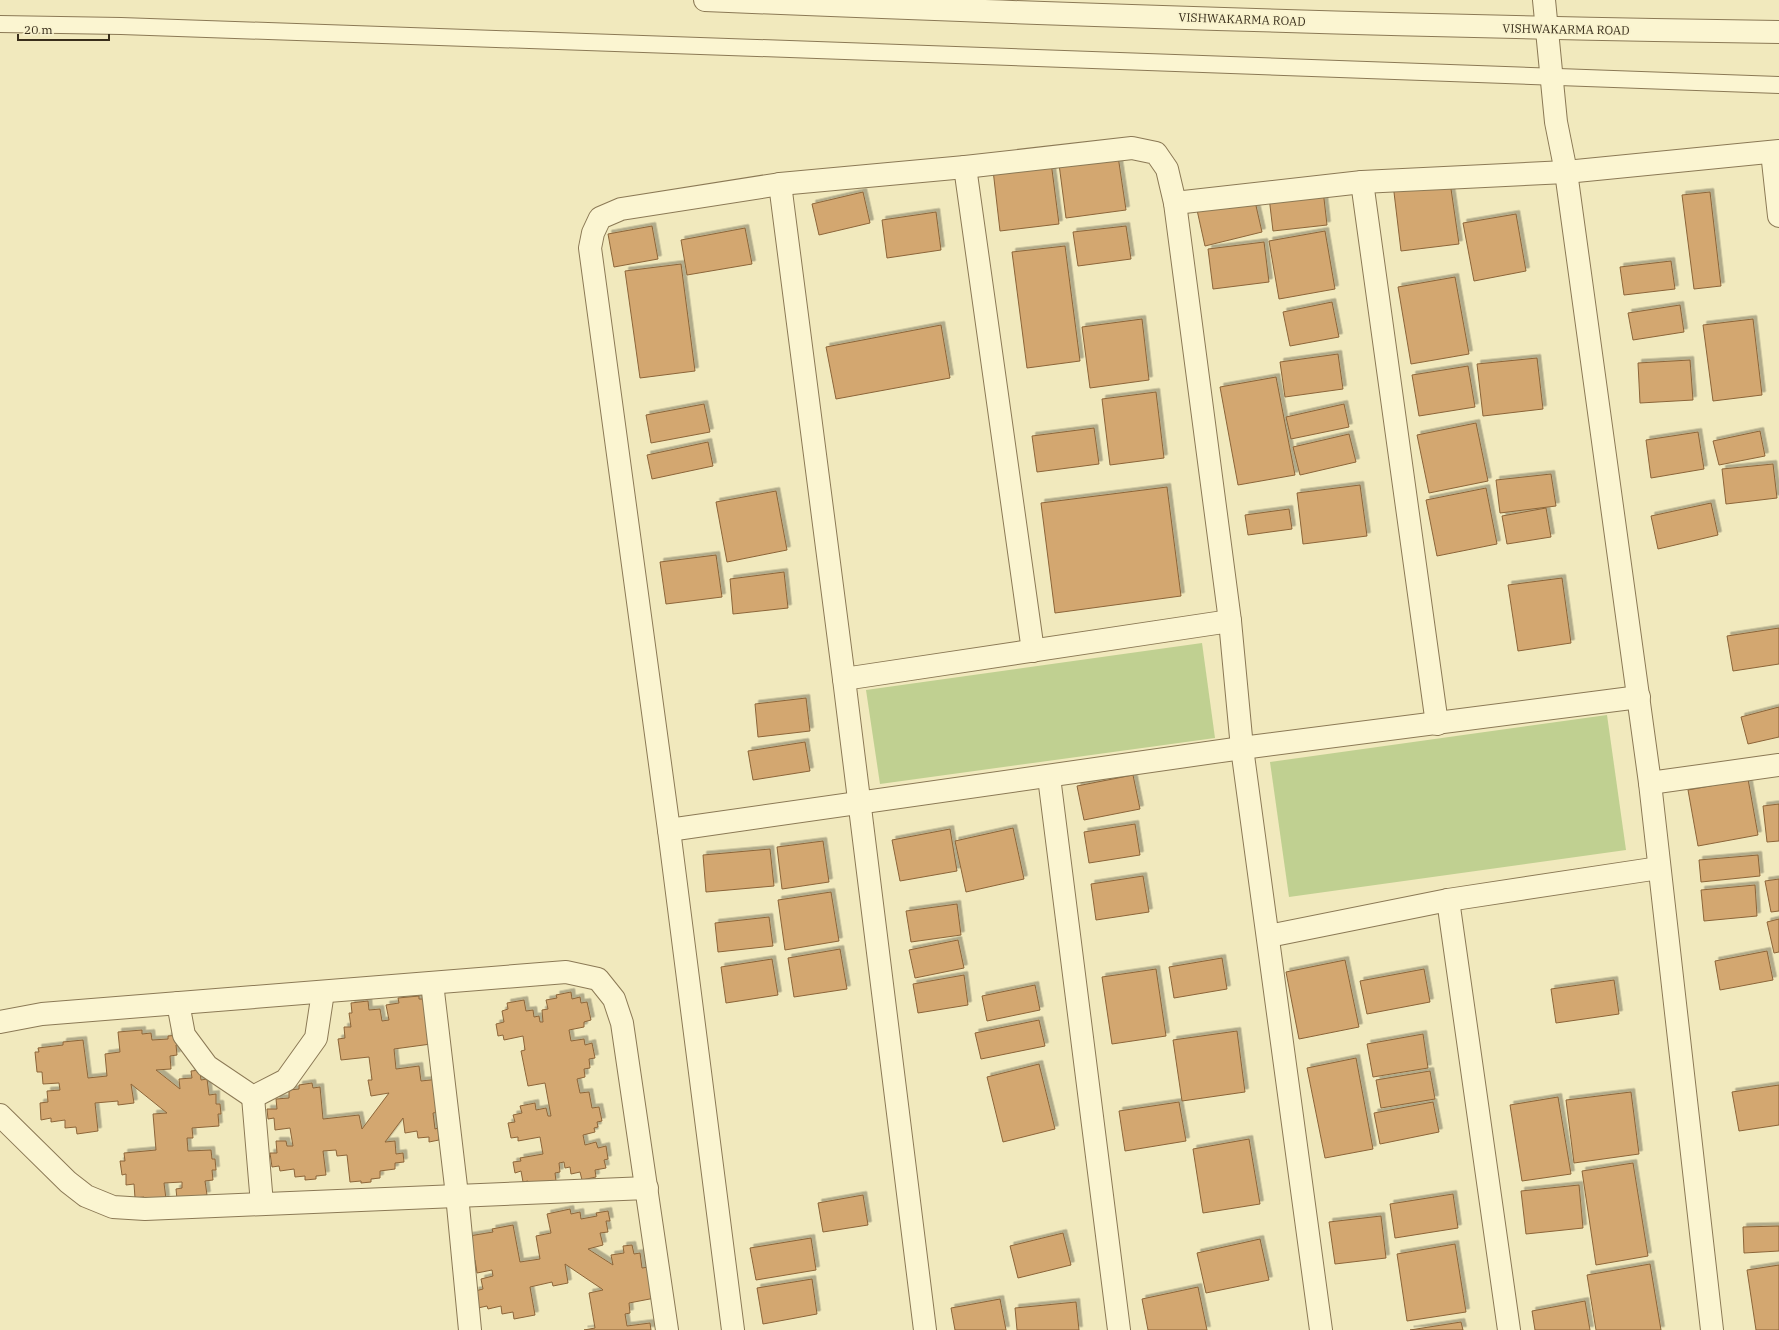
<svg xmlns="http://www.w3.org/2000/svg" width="1779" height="1330" font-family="'IBM Plex Serif',serif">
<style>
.green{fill:#c0d091}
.building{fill:#d3a770;stroke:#8c6539;filter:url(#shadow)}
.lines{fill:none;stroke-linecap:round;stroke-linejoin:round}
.service-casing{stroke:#8b7955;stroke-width:18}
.minor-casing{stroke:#8b7955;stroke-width:24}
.tertiary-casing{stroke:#8b7955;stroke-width:24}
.service{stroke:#fbf5d1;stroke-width:16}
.minor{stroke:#fbf5d1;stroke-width:22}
.tertiary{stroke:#fbf5d1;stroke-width:22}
.labels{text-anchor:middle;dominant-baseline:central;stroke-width:3.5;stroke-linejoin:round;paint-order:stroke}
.street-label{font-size:12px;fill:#392e1b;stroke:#f8f2cd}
</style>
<defs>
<filter id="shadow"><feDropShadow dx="3.5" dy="-3.5" stdDeviation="0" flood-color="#0004"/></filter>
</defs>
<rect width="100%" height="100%" fill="#f1e9bd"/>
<g class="green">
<polygon points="1202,643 1215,738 880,784 866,690"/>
<polygon points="1607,715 1626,850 1289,897 1270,762"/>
</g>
<g class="building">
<polygon points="1118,156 1126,210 1066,218 1059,164"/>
<polygon points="1051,162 1059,224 1000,231 993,170"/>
<polygon points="1450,182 1459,244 1401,251 1393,184"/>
<polygon points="1323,190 1327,225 1273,231 1269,197"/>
<polygon points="863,192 870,223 819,235 812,204"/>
<polygon points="1710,192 1721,286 1694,289 1682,195"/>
<polygon points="1254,197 1262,232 1205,246 1197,210"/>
<polygon points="936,212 941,250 887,258 882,220"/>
<polygon points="1516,214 1526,271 1474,281 1463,223"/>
<polygon points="652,226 658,259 614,267 608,234"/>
<polygon points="1126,226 1131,259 1078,266 1073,232"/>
<polygon points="745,228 752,264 687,275 681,240"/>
<polygon points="1325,231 1335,289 1279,299 1269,241"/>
<polygon points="1264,242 1269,282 1213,289 1208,249"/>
<polygon points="1065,246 1080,361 1027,368 1012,252"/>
<polygon points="1671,261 1675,289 1624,295 1620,267"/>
<polygon points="681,264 695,371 640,378 625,271"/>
<polygon points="1455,277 1469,354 1411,364 1398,287"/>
<polygon points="1332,302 1339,337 1290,346 1283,312"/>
<polygon points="1680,305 1684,332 1633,340 1628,313"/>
<polygon points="1142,319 1149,380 1090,388 1082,327"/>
<polygon points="1753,319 1762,395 1713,401 1703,325"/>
<polygon points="941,325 950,378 836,399 826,347"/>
<polygon points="1338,354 1343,389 1285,397 1280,362"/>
<polygon points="1537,358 1543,409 1483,416 1477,364"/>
<polygon points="1690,360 1693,400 1640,403 1638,363"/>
<polygon points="1468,366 1475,407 1419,416 1412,375"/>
<polygon points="1276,377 1295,475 1238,485 1220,387"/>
<polygon points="1156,392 1164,458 1110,465 1102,399"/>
<polygon points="704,404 710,432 651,443 646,415"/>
<polygon points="1344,404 1349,427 1291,439 1286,417"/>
<polygon points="1476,423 1488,481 1429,493 1417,435"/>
<polygon points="1094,428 1099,464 1037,472 1032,436"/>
<polygon points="1760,431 1765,456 1719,465 1713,441"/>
<polygon points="1698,432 1704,469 1651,478 1646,440"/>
<polygon points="1349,434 1356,462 1300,475 1293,447"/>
<polygon points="708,442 713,466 652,479 647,455"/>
<polygon points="1773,464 1777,498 1726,504 1722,469"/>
<polygon points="1551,474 1556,506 1500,513 1496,480"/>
<polygon points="1360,485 1367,536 1303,544 1297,493"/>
<polygon points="1167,487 1181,596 1055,613 1041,503"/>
<polygon points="1486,488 1497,544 1437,556 1426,500"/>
<polygon points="776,491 787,550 727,562 716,502"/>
<polygon points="1711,503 1718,535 1658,549 1651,516"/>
<polygon points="1546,508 1551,537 1507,544 1502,516"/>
<polygon points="1289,509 1292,529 1248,535 1245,515"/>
<polygon points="716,555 722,597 666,604 660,562"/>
<polygon points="784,572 788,608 733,614 730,579"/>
<polygon points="1562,578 1571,643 1518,651 1508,585"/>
<polygon points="1779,628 1779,664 1733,671 1727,636"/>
<polygon points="806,698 810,731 758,737 755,704"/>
<polygon points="1779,707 1779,737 1748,744 1741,717"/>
<polygon points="805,742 810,771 753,780 748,751"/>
<polygon points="1133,775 1140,809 1084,820 1077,786"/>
<polygon points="1748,779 1758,835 1698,846 1688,790"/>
<polygon points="1779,804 1779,841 1767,842 1763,806"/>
<polygon points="1135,824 1140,855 1089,863 1084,832"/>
<polygon points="1013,828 1024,879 966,892 955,841"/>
<polygon points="950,829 957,871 900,881 892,840"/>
<polygon points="823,841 829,882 782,889 777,847"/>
<polygon points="770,849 774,886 706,892 703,855"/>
<polygon points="1758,855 1760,876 1701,882 1699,860"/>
<polygon points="1143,876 1149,912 1096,920 1091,884"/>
<polygon points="1779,879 1779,911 1771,912 1765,881"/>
<polygon points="1755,885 1757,916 1704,921 1701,890"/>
<polygon points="831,892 839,941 785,950 778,900"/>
<polygon points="957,904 961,935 911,942 906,911"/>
<polygon points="769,917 773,946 718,952 715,923"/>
<polygon points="1779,919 1779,952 1774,953 1767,922"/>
<polygon points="958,940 964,968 915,978 909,950"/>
<polygon points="840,949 847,989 794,997 788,958"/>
<polygon points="1767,951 1773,980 1720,990 1715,961"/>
<polygon points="1222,958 1227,989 1174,998 1169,967"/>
<polygon points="772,959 778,995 726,1003 721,967"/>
<polygon points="1345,960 1359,1027 1299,1039 1286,972"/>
<polygon points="1156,969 1166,1036 1112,1044 1102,977"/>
<polygon points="1424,969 1430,1002 1367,1014 1360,981"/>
<polygon points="964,975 968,1005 918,1013 913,984"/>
<polygon points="1614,980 1619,1014 1556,1023 1551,989"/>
<polygon points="1035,985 1040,1010 987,1021 982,996"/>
<polygon points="571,992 572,999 580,997 581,1003 587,1002 591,1020 584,1022 584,1027 569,1030 571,1041 584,1039 585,1045 592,1043 595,1058 589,1059 590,1068 584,1069 585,1077 577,1079 580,1093 589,1092 592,1108 599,1107 602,1121 597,1122 598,1127 594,1128 595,1132 583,1135 585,1145 596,1142 598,1148 606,1146 608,1159 604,1160 606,1168 595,1170 596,1177 582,1180 580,1172 571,1174 570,1167 565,1168 564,1162 559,1163 560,1172 555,1173 556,1181 530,1191 528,1181 523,1182 521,1171 515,1173 513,1162 521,1161 520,1158 543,1154 540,1137 518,1141 518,1137 511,1138 508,1123 515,1122 513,1115 522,1113 520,1106 535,1103 536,1110 546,1108 548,1116 551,1116 545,1083 528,1086 521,1051 525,1050 523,1036 504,1040 503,1035 498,1036 496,1024 504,1022 502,1011 508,1009 507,1003 524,1000 526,1011 533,1010 534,1017 539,1016 540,1022 543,1022 542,1010 548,1009 546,1000 557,998 556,995"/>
<polygon points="419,996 419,999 423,999 431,1044 394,1049 396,1069 419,1066 421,1081 440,1079 440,1112 433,1113 435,1129 438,1128 439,1140 429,1142 429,1137 418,1138 417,1131 405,1133 403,1118 385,1142 395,1141 396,1154 403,1153 404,1162 395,1163 395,1169 380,1171 380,1178 371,1179 371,1182 361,1183 361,1181 350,1182 347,1155 337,1156 336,1150 323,1151 326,1175 316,1176 316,1179 305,1180 305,1176 295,1177 294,1169 280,1171 279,1166 272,1167 270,1153 277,1153 276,1141 286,1141 287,1146 293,1146 290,1128 275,1130 274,1118 268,1119 267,1109 277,1109 276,1099 289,1098 289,1090 299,1089 299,1085 312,1083 313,1088 320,1087 323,1119 359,1115 362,1129 389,1093 371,1096 368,1080 372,1080 369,1057 341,1060 338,1039 345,1038 344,1027 351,1027 349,1013 352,1013 351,1003 368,1001 369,1010 380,1009 382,1021 389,1020 386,1005 399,1003 398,998"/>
<polygon points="1039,1020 1045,1046 981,1059 975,1033"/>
<polygon points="142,1030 142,1034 151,1033 152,1040 168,1039 168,1036 179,1035 180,1044 176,1045 177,1055 170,1056 171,1069 156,1070 180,1089 179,1079 192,1078 191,1071 200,1070 201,1080 207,1079 209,1095 216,1094 216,1104 220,1104 221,1114 218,1114 219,1126 192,1128 193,1138 187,1138 188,1151 211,1150 212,1159 215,1159 216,1170 212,1170 213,1180 205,1181 207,1195 177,1199 176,1189 182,1188 182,1182 164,1183 166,1199 145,1207 144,1197 135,1198 134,1184 126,1185 126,1174 122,1175 120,1161 125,1161 124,1153 156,1150 153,1114 167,1113 131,1084 134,1103 118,1105 118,1101 95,1103 98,1131 77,1134 76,1127 65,1128 65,1120 51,1122 51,1118 41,1120 40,1103 48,1102 47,1091 60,1090 59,1083 43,1084 42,1072 37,1072 35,1052 39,1052 38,1048 63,1045 63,1042 83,1040 88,1078 107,1076 105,1054 120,1052 118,1032"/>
<polygon points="1237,1031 1245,1092 1182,1101 1173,1040"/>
<polygon points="1423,1034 1428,1068 1373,1077 1367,1044"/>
<polygon points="1356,1058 1373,1149 1325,1158 1307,1068"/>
<polygon points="1039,1064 1055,1129 1003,1142 987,1077"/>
<polygon points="1430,1071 1435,1099 1381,1108 1376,1080"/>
<polygon points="1779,1085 1779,1125 1739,1131 1732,1092"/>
<polygon points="1631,1092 1639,1154 1574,1163 1566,1100"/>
<polygon points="1558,1097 1571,1174 1522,1181 1510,1105"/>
<polygon points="1179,1102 1186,1141 1125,1151 1119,1111"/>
<polygon points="1433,1102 1439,1132 1380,1144 1374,1113"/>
<polygon points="1249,1139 1260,1204 1203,1213 1193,1149"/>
<polygon points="1633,1163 1648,1256 1596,1265 1582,1171"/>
<polygon points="1579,1185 1583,1228 1526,1234 1521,1191"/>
<polygon points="1453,1194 1458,1228 1395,1238 1390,1204"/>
<polygon points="863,1195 868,1225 823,1232 818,1203"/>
<polygon points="570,1209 571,1214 580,1212 581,1219 597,1216 596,1213 608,1211 610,1221 606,1221 608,1232 600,1233 603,1245 588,1249 613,1265 611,1255 624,1253 623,1246 632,1245 634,1254 640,1253 642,1268 649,1267 655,1298 629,1303 630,1313 625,1314 627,1326 650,1323 651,1330 584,1330 595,1328 589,1293 603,1290 602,1289 565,1264 568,1283 553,1286 552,1282 530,1287 535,1315 514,1319 513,1312 502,1314 501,1306 488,1309 487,1306 478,1308 475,1291 483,1289 481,1279 493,1276 492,1270 477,1273 475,1260 470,1261 469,1236 493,1232 492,1229 513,1225 520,1262 540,1259 536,1236 551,1233 547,1214"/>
<polygon points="1381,1216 1386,1258 1335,1264 1329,1222"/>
<polygon points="1779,1226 1779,1251 1744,1253 1743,1227"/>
<polygon points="1063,1233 1071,1265 1018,1278 1010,1246"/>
<polygon points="811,1238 816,1270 756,1280 750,1248"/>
<polygon points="1260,1239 1269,1280 1206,1293 1197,1253"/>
<polygon points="1455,1244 1466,1312 1407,1321 1397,1254"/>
<polygon points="1650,1264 1661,1330 1596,1330 1587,1275"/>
<polygon points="1779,1265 1779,1330 1756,1330 1747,1270"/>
<polygon points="812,1279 817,1314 763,1324 757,1288"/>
<polygon points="1198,1287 1207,1330 1148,1330 1142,1299"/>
<polygon points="1000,1299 1006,1330 955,1330 951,1308"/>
<polygon points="1585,1301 1590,1330 1535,1330 1532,1311"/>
<polygon points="1076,1302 1079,1330 1017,1330 1015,1308"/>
<polygon points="1461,1322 1463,1330 1410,1330"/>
</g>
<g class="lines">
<defs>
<polyline id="service" points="0,24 121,26 817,50 1779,85"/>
<g id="minor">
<polyline points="1544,0 1556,122 1566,172 1650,783 1712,1330"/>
<polyline points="1772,152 1779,216"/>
<polyline points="965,167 1033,651"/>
<polyline points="1362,182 1437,724"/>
<polyline points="780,184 844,679 925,1330"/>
<polyline points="1175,203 1362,182 1566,172 1779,151"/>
<polyline points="844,679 1230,621"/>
<polyline points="1049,777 1119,1330"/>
<polyline points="1650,783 1779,765"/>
<polyline points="669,830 1242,748 1639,697"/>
<polyline points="1448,900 1509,1330"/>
<polyline points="1269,936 1448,900 1659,868"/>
<polyline points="432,983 457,1195 470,1330"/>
<polyline points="178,1003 184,1035 207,1066 253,1097 286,1080 316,1038 323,992"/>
<polyline points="0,1022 42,1014 566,972 598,979 614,999 622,1023 667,1330"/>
<polyline points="253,1097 262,1204"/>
<polyline points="0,1115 68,1182 86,1196 113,1207 145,1209 647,1188"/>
<polyline points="733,1330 669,830 590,248 593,233 600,218 621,209 780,184 965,167 1132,148 1156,153 1167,169 1175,203 1230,621 1242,748 1321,1330"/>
</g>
<path id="tertiary" d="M705,0C1063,15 1421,27 1779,32"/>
</defs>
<use href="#service" class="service-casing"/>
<use href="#minor" class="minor-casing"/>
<use href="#tertiary" class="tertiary-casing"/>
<use href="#service" class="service"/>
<use href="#minor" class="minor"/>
<use href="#tertiary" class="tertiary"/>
</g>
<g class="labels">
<g class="street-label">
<text transform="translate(1242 19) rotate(2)">VISHWAKARMA ROAD</text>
<text transform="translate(1566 29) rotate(1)">VISHWAKARMA ROAD</text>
</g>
</g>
<path d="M18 34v6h91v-6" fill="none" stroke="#392e1b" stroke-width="2"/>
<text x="24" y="34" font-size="12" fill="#392e1b" stroke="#f8f2cd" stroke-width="3" paint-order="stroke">20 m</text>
</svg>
